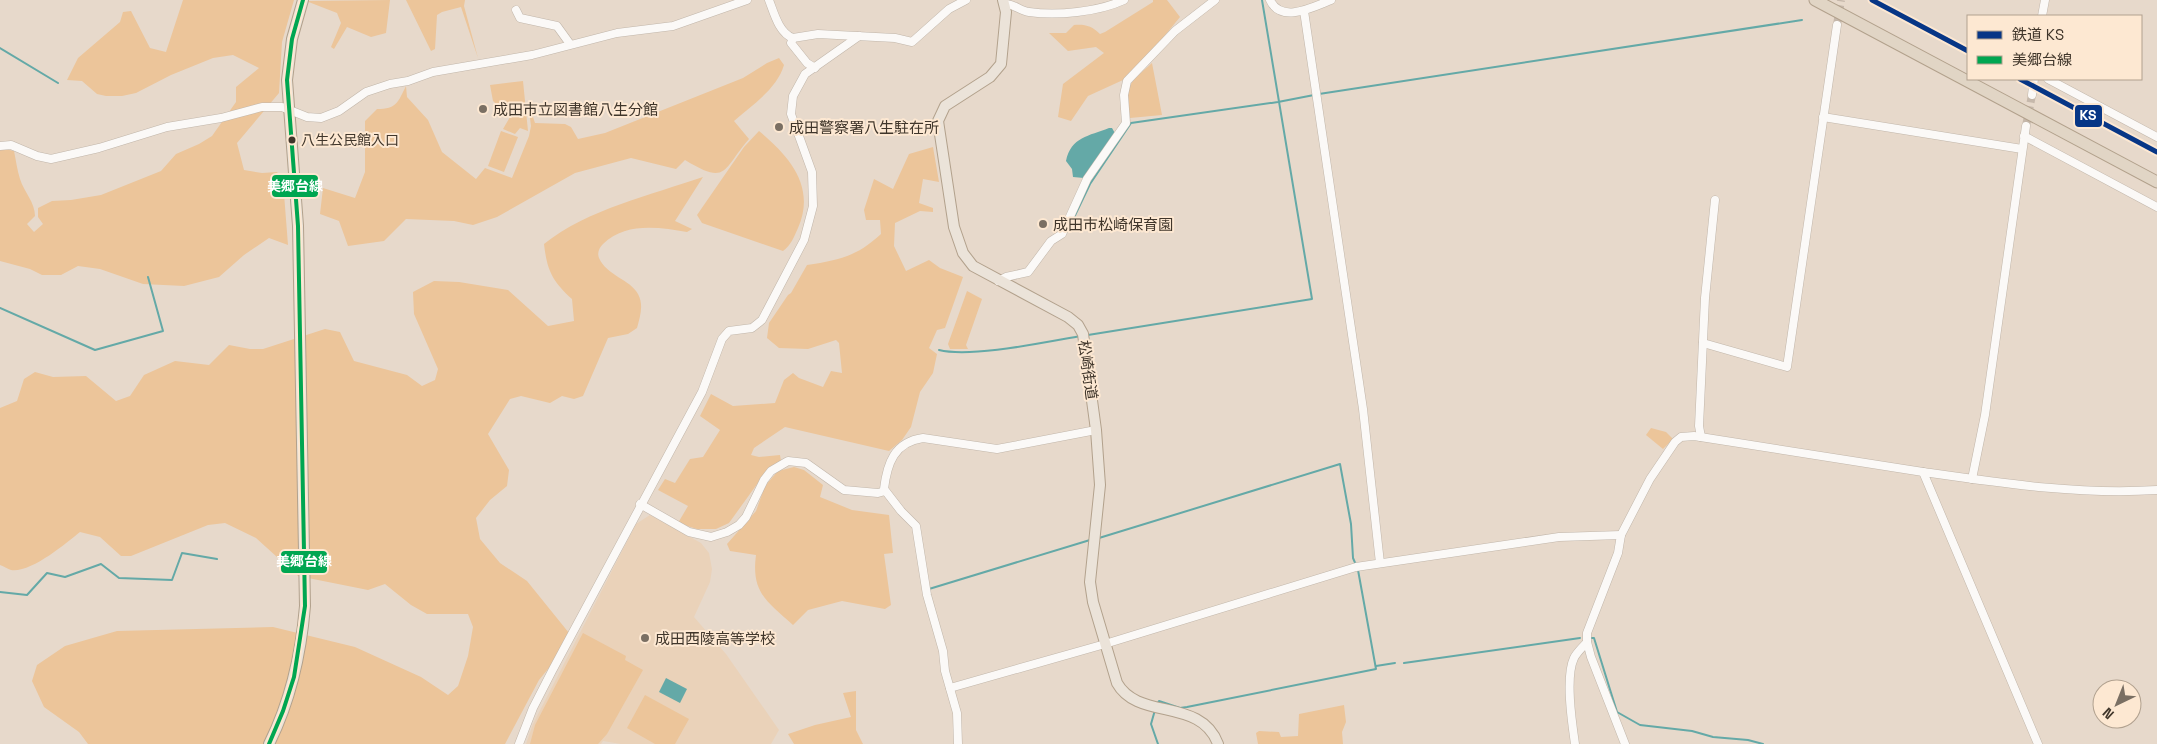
<svg xmlns="http://www.w3.org/2000/svg" width="2157" height="744" font-family="'Space Grotesk','Noto Sans JP',sans-serif">
<style>
.built{fill:#ead2b9}
.green{fill:#ecc59a}
.water{fill:#64a9a7}
.lines{fill:none;stroke-linecap:round;stroke-linejoin:round}
.stream{stroke:#64a9a7;stroke-width:2}
.minor-tunnel{stroke:#c6b8ab;stroke-width:8;stroke-dasharray:8 4;stroke-linecap:butt}
.minor-casing{stroke:#c1b6aa;stroke-width:9}
.major-casing{stroke:#b2a18c;stroke-width:12}
.highway-casing{stroke:#b2a18c;stroke-width:13}
.minor{stroke:#fbf9f7;stroke-width:8}
.major{stroke:#ebe3d9;stroke-width:10}
.highway{stroke:#e1d5c5;stroke-width:11}
.bus-1-casing{stroke:#fde8d2;stroke-width:8}
.bus-1{stroke:#00a651;stroke-width:4}
.rail-1-casing{stroke:#fde8d2;stroke-width:9}
.rail-1{stroke:#073686;stroke-width:5}
.poi-dot{fill:#7a6f63;stroke:#fde8d2;stroke-width:2}
.bus-dot{fill:#40362b;stroke:#fde8d2;stroke-width:2}
.labels{text-anchor:middle;dominant-baseline:central;stroke-width:4;stroke-linejoin:round;paint-order:stroke}
.bus-label{font-size:14px;fill:#40362b;stroke:#fde8d2;text-anchor:start}
.poi-label{font-size:15px;fill:#40362b;stroke:#fde8d2;text-anchor:start}
.street-label{font-size:15px;fill:#40362b;stroke:#fde8d2}
.line-badge{stroke:#fde8d2;stroke-width:2}
.badge-label{font-size:14px;text-anchor:middle;font-weight:bold;fill:#fff}
</style>
<rect width="100%" height="100%" fill="#e7d9cb"/>
<polygon class="built" points="650,515 701,543 709,553 712,569 710,582 694,617 726,654 779,730 771,744 621,744 603,741 601,744 526,744 533,724 636,524"/>
<g class="green">
<path d="M183,0H294L282,42L279,93L237,143L244,170L262,173L277,172L283,181L288,245L269,238L244,255L219,277L184,286L143,284L100,269L78,266L61,275H42L30,269L0,261V148L14,151C16,160 17,170 20,179C24,192 35,202 35,216L27,224L34,232L43,224L38,217V208L52,201L71,200L101,195L161,171L176,154L199,144L212,136L236,102V87L259,68L233,55L213,58L171,75L136,93L122,96H106L97,94L82,81L67,80L78,58L120,22L123,12L131,11L150,48L166,52Z"/>
<polygon points="390,0 386,33 371,37 347,27 334,49 331,47 341,23 337,13 306,1"/>
<polygon points="406,0 465,0 464,6 478,58 461,7 442,12 437,15 435,49 431,51"/>
<path d="M1153,0H1167L1180,17L1157,45L1123,80L1088,96L1071,121L1058,117L1063,84L1104,53L1096,47L1068,51L1049,33H1066L1074,25C1085,24 1092,26 1100,34L1105,32L1153,2Z"/>
<path d="M779,58L784,65C777,89 751,106 734,121L749,139C722,170 728,186 685,160L676,169L631,158L575,173L497,217L473,225L454,221L406,219L384,241L348,246L339,221L320,214L323,188L355,198L365,172V121L377,109C397,109 398,102 406,86L407,97L428,120L442,152L476,179L485,168L512,178L529,136L531,126L528,102L535,123L565,124L571,127L578,139L605,133L743,78L767,63Z"/>
<path d="M1152,63L1162,115L1130,118C1125,85 1127,85 1152,63Z"/>
<polygon points="523,81 528,131 520,128 515,134 503,129 510,117 493,101 490,85"/>
<polygon points="501,131 518,137 504,172 488,166"/>
<path d="M759,131C790,157 816,187 798,228C794,237 791,245 783,251L702,223L697,215L744,147Z"/>
<path d="M933,147L939,182L923,179L919,203L933,208V212L920,211L895,223L894,246L906,271L929,260L940,268L963,277L945,328L937,330L929,348L937,354L933,373L920,392L911,427L902,440L889,451L785,427L754,448L751,455L759,457L780,455L781,461L768,469L729,523L716,529H697L678,523L688,506L658,490L665,479L675,483L690,459L703,457L720,430L700,416L711,394L733,406L775,403L784,380L793,373L799,378L823,387L831,371L842,373L839,343L836,340L808,349L779,348L767,338L769,323L788,295L791,293L807,265C839,260 856,257 881,234L880,220H866L864,210L874,179L893,189L909,154Z"/>
<path d="M703,177L675,221L692,229L687,232C659,227 625,222 603,244C599,248 597,253 599,258C607,276 630,279 638,294C644,305 640,317 637,328L628,334L608,338L583,396L574,399L562,396L550,403L521,396L510,399L488,434L509,470L507,486L490,500L476,518L480,539L500,563L527,581L569,633L561,653L539,680L505,744H88L79,732L44,707L32,681L37,665L65,646L117,631L273,627L355,647L421,677L448,695L458,686L468,656L473,627L468,614H427L411,605L385,584L368,590L298,576L256,538L225,523L208,525L131,556H121L100,537L80,532C65,544 31,573 11,570C8,569 3,566 0,565V408L17,401L24,379L35,372L53,377L86,376L116,401L130,396L144,375L175,361L209,365L229,345L250,349H263L325,329L340,332L354,361L407,375L422,386L435,380L438,369L414,314L413,292L434,281L459,282L508,290L548,326L574,321L572,299C552,281 547,270 544,244C588,209 651,195 703,177Z"/>
<polygon points="967,291 982,299 966,345 968,349 950,349 948,344"/>
<polygon points="1651,428 1666,432 1673,439 1663,449 1646,435"/>
<path d="M794,467L804,470L823,485L820,497L852,510L889,515L893,553L884,554L891,605L885,609L842,601L808,610L793,625C767,601 751,593 756,555L730,551L727,544L756,511L765,486L778,471Z"/>
<polygon points="583,633 626,656 625,660 643,670 607,734 598,744 530,744 535,725"/>
<polygon points="856,691 856,730 863,744 794,744 788,734 815,725 851,717 843,693"/>
<polygon points="645,695 689,719 675,744 655,744 627,728"/>
<polygon points="1344,705 1346,722 1342,732 1343,744 1258,744 1256,733 1259,731 1279,732 1281,737 1298,736 1299,714"/>
</g>
<g class="water">
<path d="M1109,128H1112L1116,135L1084,178L1073,177L1072,169L1066,161C1071,137 1089,136 1109,128Z"/>
<polygon points="666,678 687,689 680,703 659,692"/>
</g>
<g class="lines">
<g class="stream">
<polyline points="0,48 58,83"/>
<polyline points="1319,94 1802,20"/>
<polyline points="1067,232 1090,184 1131,123 1278,102 1314,95"/>
<polyline points="0,308 95,350 163,331 148,277"/>
<polyline points="1088,335 1312,299 1262,0"/>
<path d="M939,350C971,358 1046,342 1081,336"/>
<polyline points="1099,538 1340,464 1351,524 1353,558 1356,565"/>
<polyline points="929,589 1090,540"/>
<polyline points="0,592 27,595 47,573 65,577 101,564 119,578 172,580 182,553 217,559"/>
<polyline points="1590,638 1594,638 1617,712 1640,725 1692,731 1713,737 1748,740 1763,744"/>
<polyline points="1404,663 1580,638"/>
<polyline points="1376,666 1395,663"/>
<polyline points="1157,704 1159,701 1180,708 1187,707 1376,669 1358,570"/>
<polyline points="1155,710 1151,724 1158,744"/>
</g>
<g class="minor-tunnel">
<polyline points="1837,25 1841,0"/>
<polyline points="2026,126 2032,95"/>
</g>
<defs>
<g id="minor">
<path d="M769,0C774,13 779,33 793,38L791,43L807,63L815,68"/>
<path d="M1270,0C1281,24 1313,7 1331,0"/>
<path d="M1006,6L1007,4C1015,5 1021,11 1029,12C1057,16 1098,12 1124,0"/>
<polyline points="516,10 520,18 557,26 570,44"/>
<polyline points="1304,11 1363,409 1380,563"/>
<polyline points="2042,16 2045,0"/>
<polyline points="793,38 818,34 895,38 912,42 949,9 966,0"/>
<polyline points="2048,79 2157,137"/>
<polyline points="2032,95 2034,79"/>
<polyline points="1823,117 2022,149"/>
<polyline points="2024,136 2157,207"/>
<polyline points="0,146 11,145 37,156 51,159 99,148 167,127 221,118 262,107 282,107 307,117 321,118 339,111 366,92 390,84 408,81 433,72 532,55 617,33 673,26 747,0"/>
<polyline points="998,281 1006,277 1028,272 1051,241 1062,234 1087,179 1126,123 1124,95 1127,81 1175,31 1215,0"/>
<polyline points="1703,343 1787,367 1837,25"/>
<polyline points="1701,437 1699,426 1705,298 1715,200"/>
<polyline points="1972,479 1985,415 2026,126"/>
<polyline points="640,504 689,532 711,537 727,532 739,525 746,517 764,480 771,471 788,461 806,463 844,490 878,493 885,491"/>
<polyline points="950,688 1105,644 1356,567 1559,537 1621,535"/>
<polyline points="519,744 533,708 552,671 702,392 722,339 729,331 752,328 762,320 804,240 813,206 812,172 791,114 793,96 805,74 859,36"/>
<path d="M958,744L957,713L945,671L943,651L927,595L916,526L901,511L884,489C887,464 894,442 923,438L997,449L1096,430"/>
<path d="M1575,744C1572,723 1565,677 1574,658C1577,652 1583,647 1587,642"/>
<polyline points="1625,744 1591,657 1587,642 1587,633 1618,553 1621,535 1650,479 1675,442 1681,437 1694,436 1923,472"/>
<path d="M2038,744L1923,472C2000,483 2078,495 2157,490"/>
</g>
<g id="major">
<path d="M1003,0L1006,12L1001,64L990,77L945,106L938,121L954,227L963,253L973,266L1068,317L1078,325L1083,334L1096,430L1100,485L1090,582L1093,602L1117,683C1138,721 1201,697 1218,744"/>
<path d="M269,744C291,700 301,655 305,606L298,226L287,80L292,39L303,0"/>
</g>
<polyline id="highway" points="1815,0 2157,182"/>
</defs>
<use href="#minor" class="minor-casing"/>
<use href="#major" class="major-casing"/>
<use href="#highway" class="highway-casing"/>
<use href="#minor" class="minor"/>
<use href="#major" class="major"/>
<use href="#highway" class="highway"/>
<defs>
<polyline id="bus-1" points="269,744 283,711 294,677 305,606 298,226 287,80 292,39 303,0"/>
</defs>
<use href="#bus-1" class="bus-1-casing"/>
<use href="#bus-1" class="bus-1"/>
<defs>
<g id="rail-1">
<polyline points="1872,0 1968,51"/>
<polyline points="2020,79 2157,152"/>
</g>
</defs>
<use href="#rail-1" class="rail-1-casing"/>
<use href="#rail-1" class="rail-1"/>
</g>
<g class="poi-dot">
<circle cx="483" cy="109" r="5"/>
<circle cx="779" cy="127" r="5"/>
<circle cx="1043" cy="224" r="5"/>
<circle cx="645" cy="638" r="5"/>
</g>
<circle class="bus-dot" cx="292" cy="140" r="4.5"/>
<g class="labels">
<g class="bus-label">
<text x="301" y="140">八生公民館入口</text>
</g>
<g class="poi-label">
<text x="493" y="109">成田市立図書館八生分館</text>
<text x="789" y="127">成田警察署八生駐在所</text>
<text x="1053" y="224">成田市松崎保育園</text>
<text x="655" y="638">成田西陵高等学校</text>
</g>
<g class="street-label">
<text transform="translate(1088 370) rotate(82)">松崎街道</text>
</g>
</g>
<g class="line-badge">
<rect x="2074" y="104" width="29" height="24" rx="5" fill="#073686"/>
<rect x="271" y="174" width="48" height="24" rx="5" fill="#00a651"/>
<rect x="280" y="550" width="48" height="24" rx="5" fill="#00a651"/>
</g>
<g class="badge-label">
<text x="2088" y="120">KS</text>
<text x="295" y="191">美郷台線</text>
<text x="304" y="566">美郷台線</text>
</g>
<rect x="1967" y="15" width="175" height="65" fill="#fde8d2" stroke="#b1a18f"/>
<rect x="1977" y="31" width="25" height="8" fill="#073686" stroke="#b1a18f"/>
<text x="2012" y="40" font-size="15" fill="#40362b">鉄道 KS</text>
<rect x="1977" y="56" width="25" height="8" fill="#00a651" stroke="#b1a18f"/>
<text x="2012" y="65" font-size="15" fill="#40362b">美郷台線</text>
<g transform="translate(2117 704) rotate(223)"><circle r="24" fill="#fde8d2" stroke="#b1a18f"/>
<path d="M0-4L9 19L0 12L-9 19Z" fill="#7a6f63"/>
<text y="-8" font-size="14" font-weight="bold" text-anchor="middle" fill="#40362b">N</text>
</g>
</svg>
